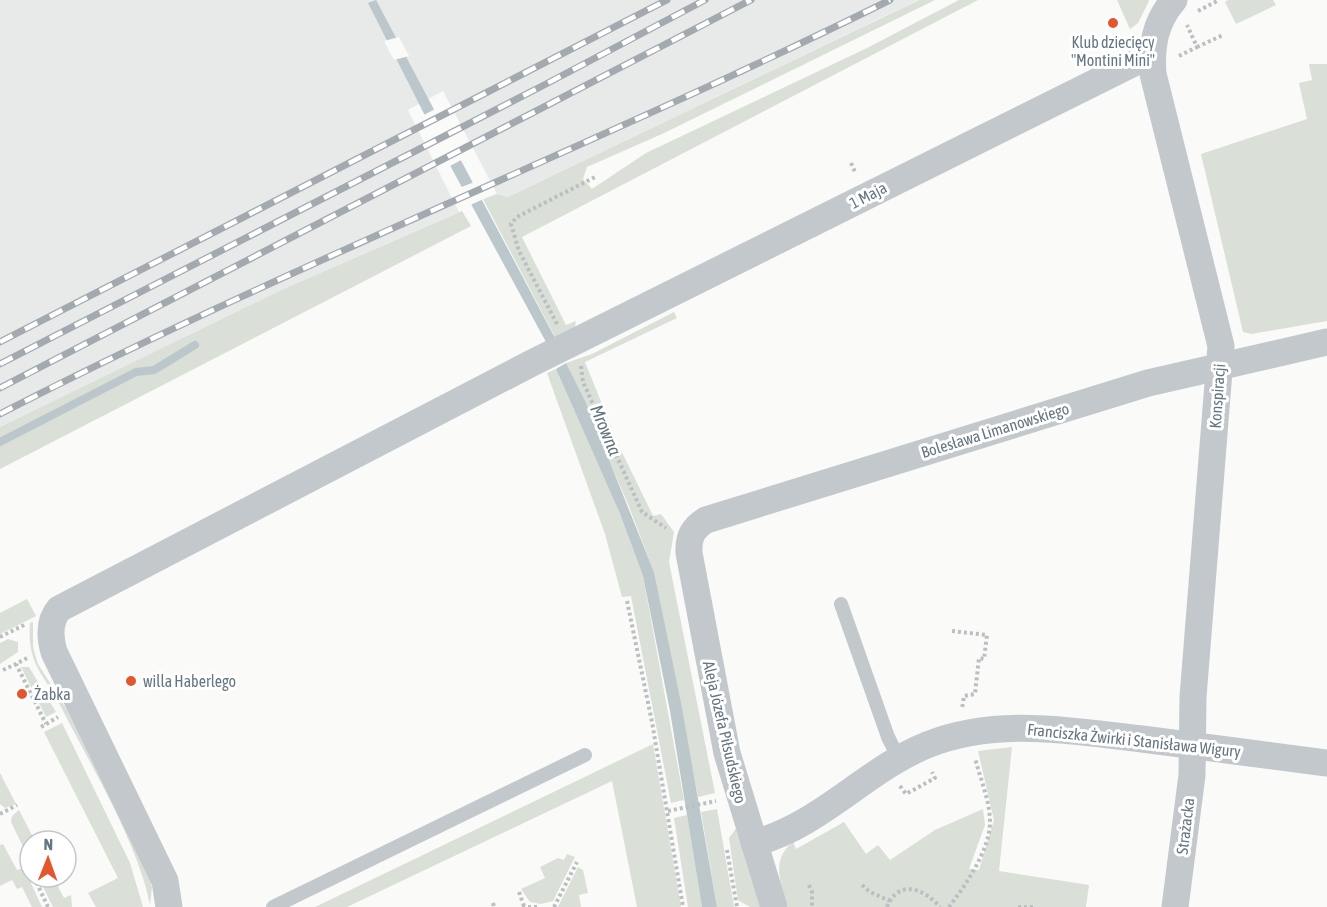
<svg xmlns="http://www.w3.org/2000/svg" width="1327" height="907" font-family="'Asap Condensed',sans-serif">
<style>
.built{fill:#e8e9e9}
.green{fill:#dadfd7}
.water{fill:#bbc7cb}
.pier{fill:#fafaf8}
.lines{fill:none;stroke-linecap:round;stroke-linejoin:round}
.stream{stroke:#bbc7cb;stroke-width:8}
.path{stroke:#bbbfc2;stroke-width:4;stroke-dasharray:3 3;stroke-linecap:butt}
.lane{stroke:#c3c8cc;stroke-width:14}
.street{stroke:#c3c8cc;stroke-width:27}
.rail-casing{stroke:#a2aab0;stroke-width:7}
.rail{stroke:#fff;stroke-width:4.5;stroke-dasharray:14;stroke-linecap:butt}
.poi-dot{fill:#e4572e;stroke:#fff;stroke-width:2}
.labels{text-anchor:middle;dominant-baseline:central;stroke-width:6;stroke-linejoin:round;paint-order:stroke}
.poi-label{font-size:16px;fill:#657683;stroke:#fff;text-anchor:start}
.street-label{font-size:16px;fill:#657683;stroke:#fff}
.water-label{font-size:18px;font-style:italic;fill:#60757c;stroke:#fff}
</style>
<rect width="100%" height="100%" fill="#fafaf8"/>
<polygon class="built" points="0,0 918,0 508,197 497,194 443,91 408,110 459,212 279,291 0,427"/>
<g class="green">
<polygon points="919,0 935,0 662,134 587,167 583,179 592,189 646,153 867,48 959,0 978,0 522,237 566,325 576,321 575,327 555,337 483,199 497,194 508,197"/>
<polygon points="1117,0 1148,0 1149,1 1138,23 1130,29"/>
<polygon points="1228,0 1273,0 1276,5 1236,24 1225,2"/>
<polygon points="1309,64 1327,64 1327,321 1251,334 1243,332 1201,154 1307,119 1299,83 1312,80"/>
<polygon points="462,211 471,226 0,469 0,427 279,291"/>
<polygon points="674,312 677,318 585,362 618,444 653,516 661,514 674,532 669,562 715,793 698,797 654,572 628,504 566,363 592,354"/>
<polygon points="556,369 620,514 643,576 684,800 671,803 631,596 622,597 605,534 547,373"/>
<polygon points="27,599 36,616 0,634 0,613"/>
<path d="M33,622V647L38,664L67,710L149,877L152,887L150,905C139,845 89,762 61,707C43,672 27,665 30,623Z"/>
<polygon points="8,639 18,642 18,652 0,664 0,643"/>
<polygon points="21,667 29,667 56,712 46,717"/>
<polygon points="62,723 130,863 143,907 96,907 88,893 118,878 44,732"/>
<polygon points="653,744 681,907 637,907 612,781 347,907 315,907"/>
<path d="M1012,747L999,871L1089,885L1086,907H788C781,884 770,860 793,842L796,849L844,822L866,854L878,845L890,860L935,830L983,809L985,825L969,869L979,870L994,820L978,751Z"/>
<polygon points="0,773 16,804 5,808 0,804"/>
<polygon points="717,809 734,907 717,907 701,812"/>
<polygon points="19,810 35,841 30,841 30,861 11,822 12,816"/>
<polygon points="687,815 702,907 688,907 674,818"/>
<polygon points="737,827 763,907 750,907 738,900 729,838"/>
<polygon points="3,844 17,870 24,868 42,907 32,907 22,887 17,889 12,880 0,886 0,845"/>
<polygon points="567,854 575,857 553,901 541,904 530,902 521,889 545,878 540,867 558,858 564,860"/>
<polygon points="578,867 583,870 588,893 579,895 581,907 558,907"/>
<polygon points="38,877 53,877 64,898 71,895 72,907 53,907"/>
</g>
<g class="water">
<polygon points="376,0 555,338 546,342 452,169 368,3"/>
<polygon points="566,363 586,403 654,572 682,708 717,907 702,907 670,711 643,576 620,514 556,369"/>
</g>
<g class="pier">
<polygon points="399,37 409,56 394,60 384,41"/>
<polygon points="437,108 465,158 448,167 422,116"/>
<polygon points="477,181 486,198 468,206 459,188"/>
</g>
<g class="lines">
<polyline class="stream" points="0,442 136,372 154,370 195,345"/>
<g class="path">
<polyline points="1198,11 1219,0"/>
<polyline points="1197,47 1223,35"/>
<polyline points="1179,56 1197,47 1187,25"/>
<polyline points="851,163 855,172"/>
<polyline points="557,324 519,251 511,224 517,217 597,176"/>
<polyline points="581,366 583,382 642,512 666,528"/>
<polyline points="627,601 652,722 683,907"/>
<polyline points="952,631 987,635 984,659 979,658 975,694 964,696 962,709"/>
<polyline points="0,637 26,624"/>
<polyline points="27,658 16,664 46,724"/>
<polyline points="3,670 16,664"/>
<polyline points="41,727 58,717"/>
<polyline points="900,786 906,794 935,778 932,772"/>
<polyline points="668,811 716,801"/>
<polyline points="0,814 17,805"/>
<polyline points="727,850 737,907"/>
<polyline points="22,861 30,869"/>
<polyline points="34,877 48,907"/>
<polyline points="809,885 812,892 812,907"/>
<polyline points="862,885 870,892 890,901"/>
<polyline points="519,892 524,906"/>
<polyline points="493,903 494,907"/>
<polyline points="522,907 540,907"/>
<polyline points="554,907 577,862"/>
<path d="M887,907C899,878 924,889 940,907"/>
<path d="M949,907C965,886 990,850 990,822C990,801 980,778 975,758"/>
<polyline points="1018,907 1034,907"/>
</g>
<g class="lane">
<polyline points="841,604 888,737 899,759"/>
<polyline points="273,907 585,755"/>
</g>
<g class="street">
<path d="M1174,0C1155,22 1151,46 1153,74L1221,346L1193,697L1192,775L1175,907"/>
<path d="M754,843C820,826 867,769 927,745C998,717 1069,731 1142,739C1204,747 1265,755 1327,763"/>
<path d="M169,907L165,881L54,652C50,638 49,621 59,609L530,364L1152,54"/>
<path d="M774,907L727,753L689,553C688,537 693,528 706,520L1148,383L1327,342"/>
</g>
<defs>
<g id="rail">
<polyline points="0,342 667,0"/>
<polyline points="0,364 546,84 705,0"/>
<polyline points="0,388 751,0"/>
<path d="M0,414C291,264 597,145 890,0"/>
</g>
</defs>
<use href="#rail" class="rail-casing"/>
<use href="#rail" class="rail"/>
</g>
<g class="poi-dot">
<circle cx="1113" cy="23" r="6"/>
<circle cx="131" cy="681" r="6"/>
<circle cx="22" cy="694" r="6"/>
</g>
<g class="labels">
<g class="poi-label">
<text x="1113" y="42" text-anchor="middle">Klub dziecięcy<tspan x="1113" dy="18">"Montini Mini"</tspan></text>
<text x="143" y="681">willa Haberlego</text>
<text x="34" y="694">Żabka</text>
</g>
<g class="street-label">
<text transform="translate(868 195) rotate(-27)">1 Maja</text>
<text transform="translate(1217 396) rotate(-86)">Konspiracji</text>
<text transform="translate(995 430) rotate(-17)">Bolesława Limanowskiego</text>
<text transform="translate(725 732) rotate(77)">Aleja Józefa Piłsudskiego</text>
<text transform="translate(1134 740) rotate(6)">Franciszka Żwirki i Stanisława Wigury</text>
<text transform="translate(1185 826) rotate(-83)">Strażacka</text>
</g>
<g class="water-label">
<text transform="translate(606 430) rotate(67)">Mrowna</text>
</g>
</g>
<g transform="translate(48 859) rotate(1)"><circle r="28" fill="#ffffff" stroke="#c1c8cd" stroke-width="1.5"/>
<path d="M0-4.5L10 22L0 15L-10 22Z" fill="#e4572e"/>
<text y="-9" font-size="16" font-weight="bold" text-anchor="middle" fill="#657683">N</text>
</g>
</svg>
